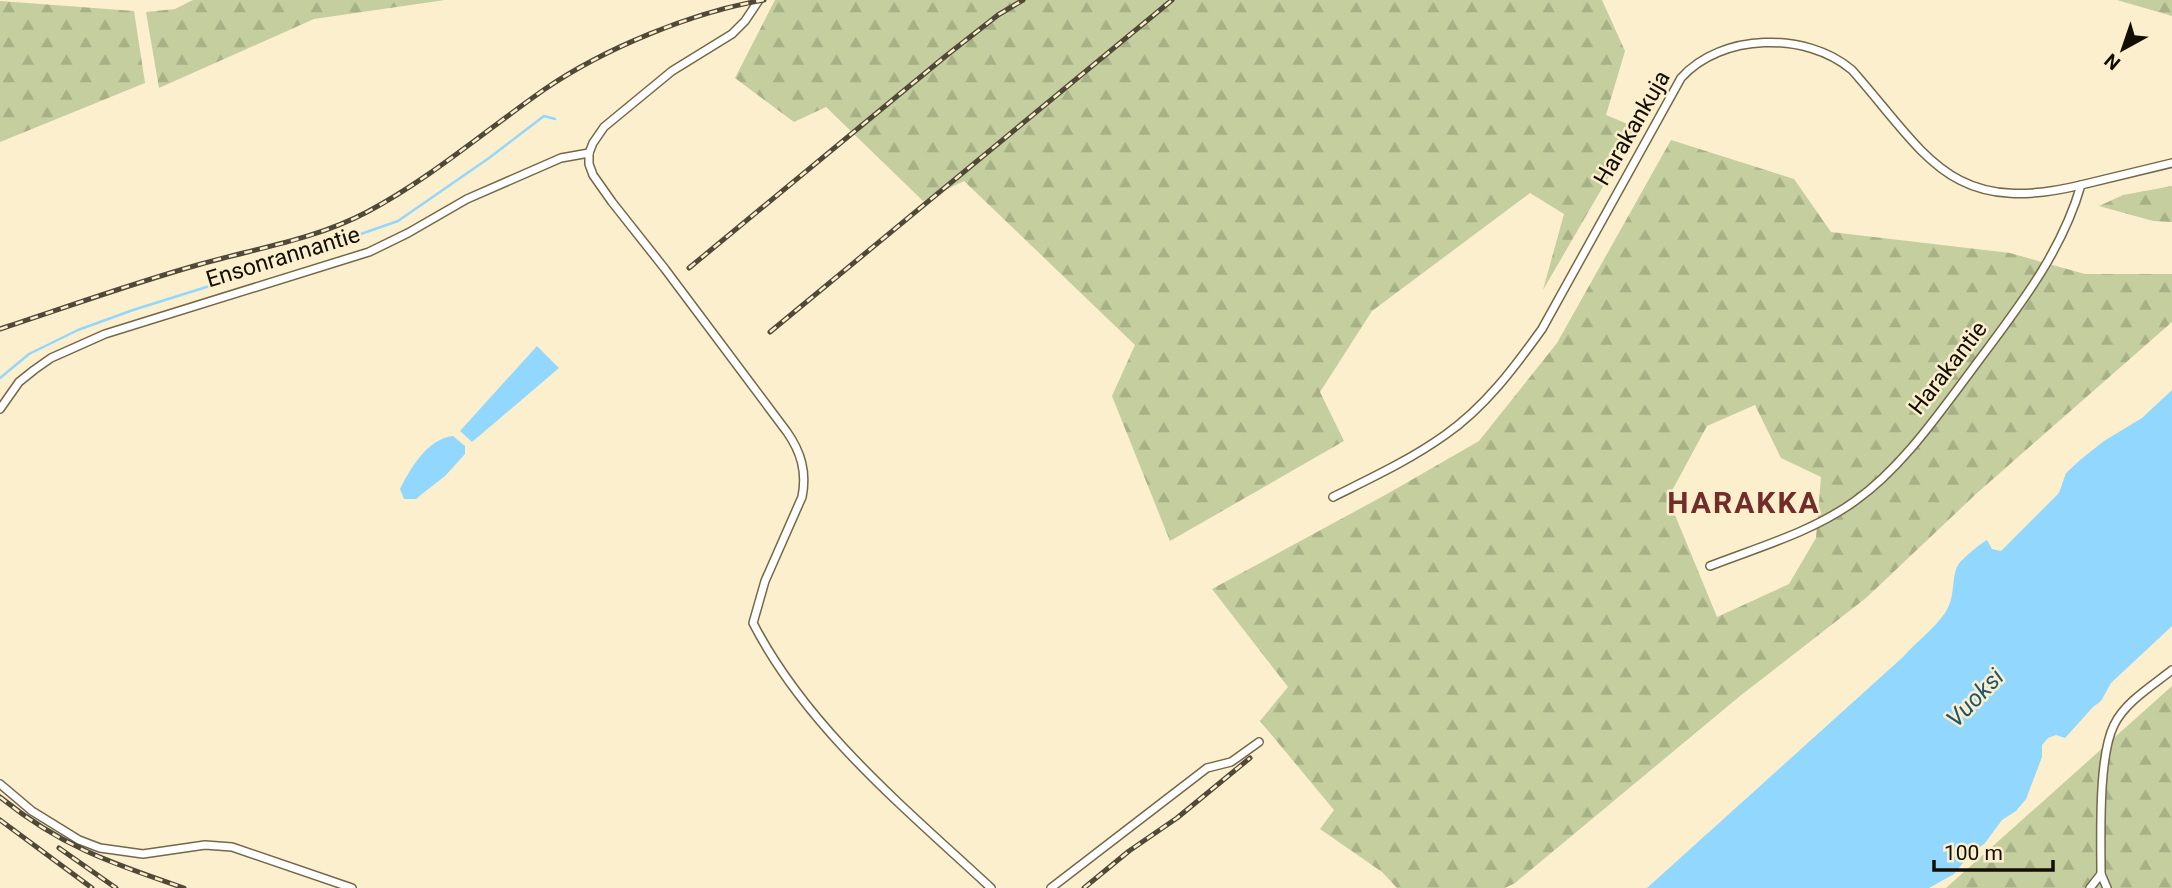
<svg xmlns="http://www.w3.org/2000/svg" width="2172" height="888" font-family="Roboto,sans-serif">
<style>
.forest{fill:url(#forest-firs);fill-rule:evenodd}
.water{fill:#92d7fe}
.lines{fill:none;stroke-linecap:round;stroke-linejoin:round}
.stream{stroke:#92d7fe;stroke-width:2.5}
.minor-casing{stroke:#74684a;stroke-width:10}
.minor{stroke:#fff;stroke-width:7}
.rail-casing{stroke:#504938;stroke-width:5}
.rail{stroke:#fbefcd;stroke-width:2.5;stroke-dasharray:8;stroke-linecap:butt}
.labels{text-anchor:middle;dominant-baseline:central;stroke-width:5;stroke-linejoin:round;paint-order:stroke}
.street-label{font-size:23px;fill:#130e04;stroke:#fbefcd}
.water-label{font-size:24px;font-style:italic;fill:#215670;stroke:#fbefcd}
.district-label{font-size:30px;font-weight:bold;letter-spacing:2px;fill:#722c2a;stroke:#fbefcd}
</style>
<defs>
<pattern id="forest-firs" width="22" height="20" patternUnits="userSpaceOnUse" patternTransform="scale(1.75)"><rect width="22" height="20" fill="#c4ce9e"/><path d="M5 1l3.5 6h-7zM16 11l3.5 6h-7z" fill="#a8b086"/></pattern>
</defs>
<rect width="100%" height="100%" fill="#fbefcd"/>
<g class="forest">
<polygon points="193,0 445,0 314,19 159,88 146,12 175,9"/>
<polygon points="775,0 1602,0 1625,51 1606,115 1637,128 1543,290 1564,214 1530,193 1372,311 1320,392 1344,441 1170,541 1112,396 1135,345 964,181 923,201 826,107 794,122 735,78"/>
<polygon points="2117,0 2172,0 2172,16"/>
<polygon points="0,1 134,11 145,83 0,142"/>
<path d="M1671,140L1794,179L1831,232L2010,253L2085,274H2172V322L1976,494L1866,598L1740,696L1515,883L1505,888H1397L1382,872L1320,829L1334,810L1260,721L1288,687L1212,589L1387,494L1479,441L1557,343ZM1755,405L1781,458L1821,477L1816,538L1789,584L1717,617L1668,498L1707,426Z"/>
<polygon points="2172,186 2172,222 2153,221 2099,206 2123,195"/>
<polygon points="2172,686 2172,888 1946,888"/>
</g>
<g class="water">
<polygon points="537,346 559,368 472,442 460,431"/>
<path d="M2172,390V626L2111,683L2101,701L2093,707L2065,738L2056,735L2048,738L2042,745V757L2026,799L2016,811L2002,820L1985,843L1967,858L1954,874L1929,888H1647L1903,657C1916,642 1934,629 1945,613C1956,597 1951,577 1958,565C1961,560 1981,543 1987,540L1992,549L2001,551L2059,493L2066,473L2080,460L2104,441L2142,418Z"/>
<path d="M453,436L465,446V454L445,476L422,494L416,499H404L400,489C411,468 427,439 453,436Z"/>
</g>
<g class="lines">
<polyline class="stream" points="0,378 29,354 78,330 133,310 232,279 398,221 489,158 544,116 555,119"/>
<defs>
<g id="minor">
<path d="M759,0L745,21L732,34L672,71L604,127L593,143L589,153V164L593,175L612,202L665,269L787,432C801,452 807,472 802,497L765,581L753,623C807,728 906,809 991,888"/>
<polyline points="0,409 19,382 34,370 51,358 105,334 369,252 408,233 467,199 561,158 589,153"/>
<path d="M1333,497C1371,478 1410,460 1445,435C1485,407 1514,368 1542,329L1681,78C1721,33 1806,31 1852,70C1927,155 1950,217 2081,185"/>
<path d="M1710,566C1759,547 1812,532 1855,501C1900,469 1935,419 1968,375C2012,315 2060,258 2081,185L2172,163"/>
<polyline points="0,784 32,811 79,840 100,848 143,854 205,845 232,847 352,888"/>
<polyline points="2101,874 2107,888"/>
<polyline points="1051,888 1207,768 1231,762 1259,742"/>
<path d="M2090,888L2101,874C2101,837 2098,757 2114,725C2125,702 2152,686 2172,670"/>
</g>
</defs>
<use href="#minor" class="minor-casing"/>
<use href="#minor" class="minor"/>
<defs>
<g id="rail">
<polyline points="689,268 947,55 998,15 1023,0"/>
<path d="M0,329C67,307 133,283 201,264C257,248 314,240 367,212C431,178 486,130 545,89C605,48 693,12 764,0"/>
<polyline points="770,332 1172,0"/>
<path d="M0,797C62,847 111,863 184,888"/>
<polyline points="0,820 92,888"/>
<polyline points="59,848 116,888"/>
<polyline points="1084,888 1129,851 1177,818 1250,758"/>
</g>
</defs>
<use href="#rail" class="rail-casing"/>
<use href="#rail" class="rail"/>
</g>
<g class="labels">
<g class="street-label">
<text transform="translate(1632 128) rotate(-60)">Harakankuja</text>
<text transform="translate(283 257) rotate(-17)">Ensonrannantie</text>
<text transform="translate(1948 368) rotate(-52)">Harakantie</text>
</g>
<g class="water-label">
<text transform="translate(1975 698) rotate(-46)">Vuoksi</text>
</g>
<g class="district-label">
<text x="1744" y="502">HARAKKA</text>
</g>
</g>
<g transform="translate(2123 49) rotate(220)" stroke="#fbefcd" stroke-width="5" paint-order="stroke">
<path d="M0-5L12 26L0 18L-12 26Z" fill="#130e04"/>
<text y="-10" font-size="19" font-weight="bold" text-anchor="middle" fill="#130e04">N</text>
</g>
<path d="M1934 860v10h119v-10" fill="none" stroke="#130e04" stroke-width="3.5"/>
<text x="1944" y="860" font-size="21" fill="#130e04" stroke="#fbefcd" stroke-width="5" paint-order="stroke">100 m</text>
</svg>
